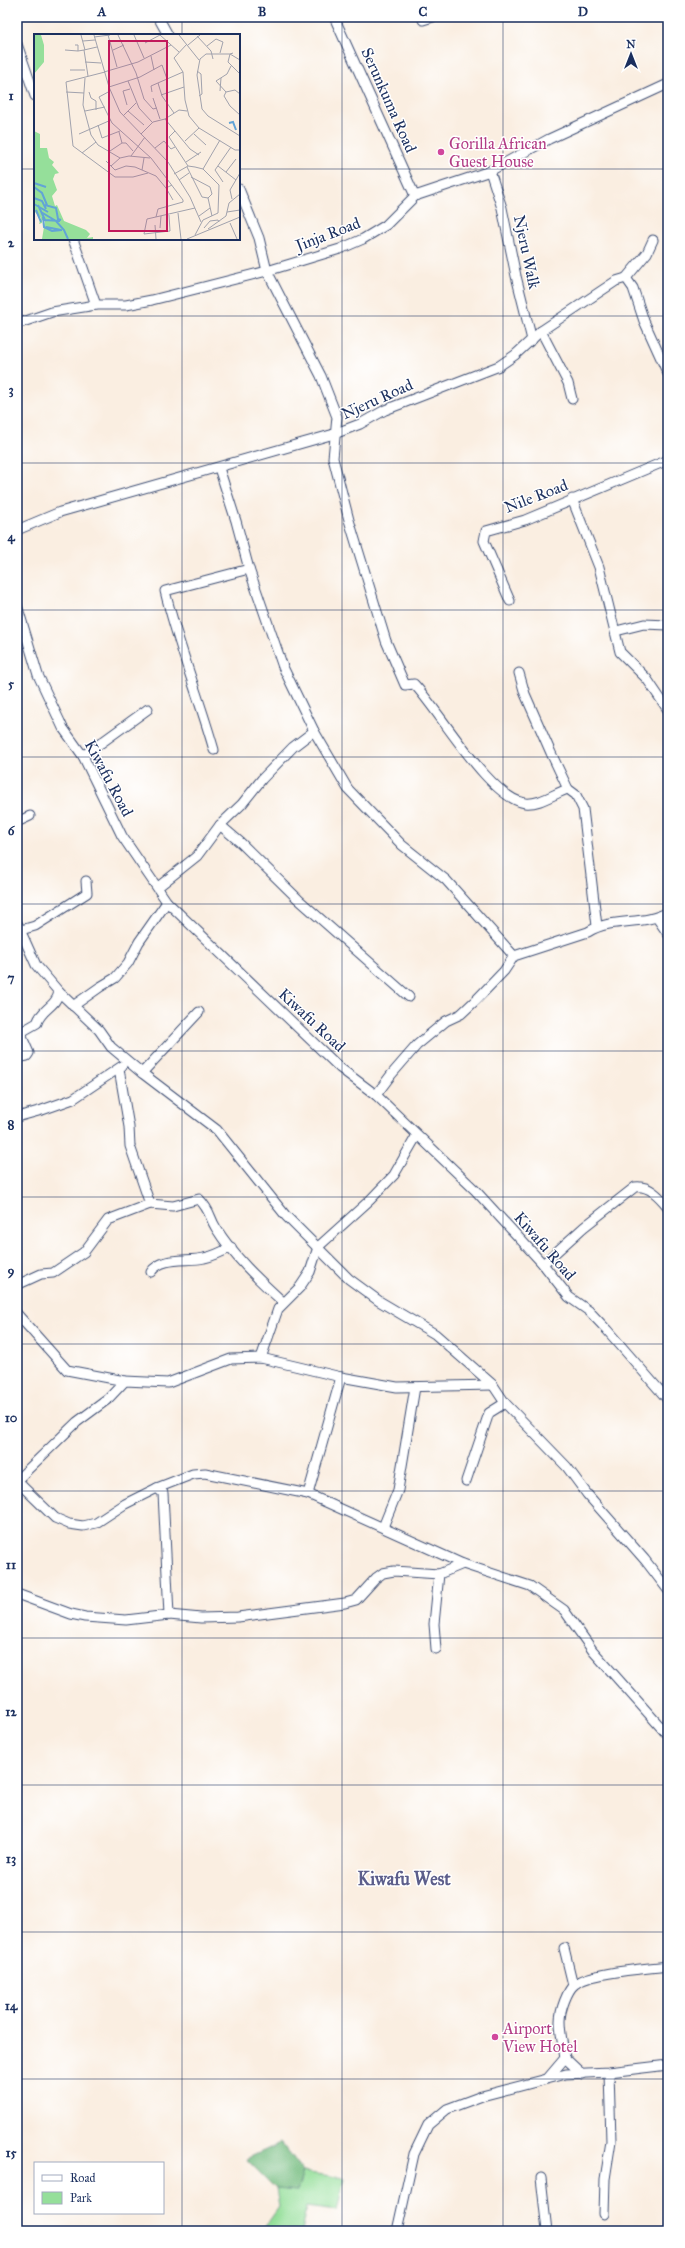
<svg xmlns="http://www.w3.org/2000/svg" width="685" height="2248" font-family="'IM FELL Great Primer',serif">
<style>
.green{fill:#95df9a;stroke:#58877c}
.forest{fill:#78be82;stroke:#4a7670}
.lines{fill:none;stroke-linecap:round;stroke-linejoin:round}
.minor-casing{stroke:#3c4c72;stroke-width:11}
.minor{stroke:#fff;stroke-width:9}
.grid{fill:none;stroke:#1b2f5e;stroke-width:1;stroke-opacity:0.55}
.hotel-dot{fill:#d1479c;stroke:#fff;stroke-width:1.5}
.labels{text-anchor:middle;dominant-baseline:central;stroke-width:3;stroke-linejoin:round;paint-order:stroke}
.street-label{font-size:16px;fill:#1b2f5e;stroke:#fff}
.hotel-label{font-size:16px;fill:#b23c85;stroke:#fff;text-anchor:start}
.quarter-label{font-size:18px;font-weight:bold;fill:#5c5e8b;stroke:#fff}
.inset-river{fill:none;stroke:#62a4d6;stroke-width:2}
.inset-road{fill:none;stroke:#a1a2ad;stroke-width:1}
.view{fill:#c2185b;fill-opacity:0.15;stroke:#c2185b;stroke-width:2}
.inset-edge{fill:none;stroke:#1b2f5e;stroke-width:2}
.neatline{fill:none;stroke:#1b2f5e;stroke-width:1.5}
.grid-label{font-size:13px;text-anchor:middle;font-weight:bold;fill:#1b2f5e}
</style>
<rect width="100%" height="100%" fill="#fff"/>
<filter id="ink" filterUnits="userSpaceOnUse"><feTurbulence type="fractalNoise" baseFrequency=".025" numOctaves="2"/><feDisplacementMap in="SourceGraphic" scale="8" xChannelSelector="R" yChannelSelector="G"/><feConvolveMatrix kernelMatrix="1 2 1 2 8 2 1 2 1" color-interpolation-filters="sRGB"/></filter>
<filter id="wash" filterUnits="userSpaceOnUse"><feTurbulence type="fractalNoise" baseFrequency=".012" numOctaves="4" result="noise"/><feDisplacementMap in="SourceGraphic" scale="16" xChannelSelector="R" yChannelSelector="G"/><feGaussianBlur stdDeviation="0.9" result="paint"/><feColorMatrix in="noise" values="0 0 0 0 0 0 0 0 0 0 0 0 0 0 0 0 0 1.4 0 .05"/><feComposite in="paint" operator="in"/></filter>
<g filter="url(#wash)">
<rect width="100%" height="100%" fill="#faeee1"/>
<polygon class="green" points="303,2172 344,2178 337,2211 306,2207 301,2231 262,2231 279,2207 276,2189 297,2191"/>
<polygon class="forest" points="281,2143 303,2172 297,2191 276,2189 246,2159"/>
</g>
<g filter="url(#ink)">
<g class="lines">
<defs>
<g id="minor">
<polyline points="158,17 168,35"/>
<polyline points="334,17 415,196"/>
<polyline points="423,20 433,17"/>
<polyline points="17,44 35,96"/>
<polyline points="490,171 502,208 516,276 532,340"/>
<path d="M239,189L259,238L267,271L321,376L337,417L333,458L349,520L386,641L405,685L414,684C439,710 489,798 525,803C539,805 555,793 568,789"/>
<polyline points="73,239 96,305"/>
<polyline points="626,278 647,253 653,240"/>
<polyline points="17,324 52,312 96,305 126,305 152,300 267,271 340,249 363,239 386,225 415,196 490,171 549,139 668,84"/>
<polyline points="541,331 568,383 572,399"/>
<polyline points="219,468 236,521 249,569 283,667 314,731 348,789 402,845 446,880 514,956"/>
<polyline points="572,499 599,567 620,652 647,679 668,710"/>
<polyline points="17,530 60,512 334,434 360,424 385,410 499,366 515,355 541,331 616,281 626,278 633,288 644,321 668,374"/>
<polyline points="510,601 484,541 486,531 525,520 668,460"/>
<polyline points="17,605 38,675 63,728 83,756 122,836 167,902 340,1068 376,1095 475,1190 543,1264 569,1297 589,1311 607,1330 668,1400"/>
<polyline points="616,631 644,624 668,625"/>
<polyline points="519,673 525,694 551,753 568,789 576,795 583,809 597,926"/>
<path d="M214,750C199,697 178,645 165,591L249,569"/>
<polyline points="83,756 148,709"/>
<polyline points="17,822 30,816"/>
<polyline points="220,825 241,843 298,899 409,997"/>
<polyline points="158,887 197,856 220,825 242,804 262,779 293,747 314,731"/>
<polyline points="657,918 668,934"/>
<polyline points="17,923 36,965 59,992 99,1030 111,1047 142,1073 217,1130 286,1216 349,1279 379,1301 435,1334 493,1385 505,1403 567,1467 587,1494 645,1560 668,1590"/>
<polyline points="21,930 35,926 87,893 86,881"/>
<polyline points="73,1006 100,987 115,978 128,963 139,942 167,902"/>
<path d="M17,1058L27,1056L29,1053L22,1037L23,1031L37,1023C41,1009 56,1007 59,992"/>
<polyline points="142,1073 199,1012"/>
<path d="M376,1095L391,1075L417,1045L446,1021L461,1014L477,999L504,971L514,956L588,932C612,917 644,926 668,912"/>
<polyline points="17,1117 42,1110 73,1099 122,1066"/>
<path d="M150,1204L173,1206L199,1199C211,1211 209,1217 216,1228C234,1257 258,1279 283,1302"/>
<path d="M543,1264L584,1227L635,1187C649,1185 659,1196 668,1207"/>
<path d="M151,1272C162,1256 187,1262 204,1258C214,1256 222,1252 231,1247"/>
<polyline points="17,1285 41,1274 53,1273 84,1252 108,1220 150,1204 130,1146 129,1127 119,1069"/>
<polyline points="17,1314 67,1370 125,1381"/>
<polyline points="261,1358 278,1309 300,1287 310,1272 318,1247 370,1200 394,1175 417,1135"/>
<polyline points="17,1476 22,1486 55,1518 69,1524 83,1526 96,1523 125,1504 157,1488 193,1474 205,1473 308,1494 463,1564 530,1586 564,1610 593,1651 665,1732 668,1730"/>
<polyline points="19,1478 77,1422 108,1399 125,1381 168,1383 231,1359 261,1358 341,1377 397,1387 493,1385"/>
<polyline points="466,1481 489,1413 505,1403"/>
<polyline points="157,1488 163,1493 169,1615"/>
<polyline points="308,1494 341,1377"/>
<polyline points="383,1527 398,1490 415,1387"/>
<polyline points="17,1594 71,1614 85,1617 126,1620 169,1615 201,1618 238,1617 345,1603 356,1600 376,1578 383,1573 394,1571 439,1574 463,1564"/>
<polyline points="436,1649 434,1624 439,1574"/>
<polyline points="564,1948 573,1985"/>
<path d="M582,2074L565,2058C563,2046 560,2033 560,2021C560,2011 567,1990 575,1984C592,1972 645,1969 668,1966"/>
<polyline points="548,2078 565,2058"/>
<polyline points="541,2178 547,2231"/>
<polyline points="604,2214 605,2179 611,2141 609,2072"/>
<polyline points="397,2231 414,2154 428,2125 447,2109 482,2096 566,2074 609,2072 668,2065"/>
</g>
</defs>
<use href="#minor" class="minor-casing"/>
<use href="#minor" class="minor"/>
</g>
</g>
<path class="grid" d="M182,17V35M342,17V2231M503,17V2231M17,169H35M239,169H668M182,239V2231M17,316H668M17,463H668M17,610H668M17,757H668M17,904H668M17,1051H668M17,1197H668M17,1344H668M17,1491H668M17,1638H668M17,1785H668M17,1932H668M17,2079H668"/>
<g class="hotel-dot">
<circle cx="441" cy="152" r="4"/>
<circle cx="495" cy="2037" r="4"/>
</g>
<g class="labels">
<g class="street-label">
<text transform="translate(389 100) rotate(66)">Serunkuma Road</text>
<text transform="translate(328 234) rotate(-21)">Jinja Road</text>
<text transform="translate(527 252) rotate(78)">Njeru Walk</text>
<text transform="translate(377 399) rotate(-24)">Njeru Road</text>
<text transform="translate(536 496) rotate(-21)">Nile Road</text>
<text transform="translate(109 778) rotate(62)">Kiwafu Road</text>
<text transform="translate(312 1020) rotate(43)">Kiwafu Road</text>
<text transform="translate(545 1246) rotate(49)">Kiwafu Road</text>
</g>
<g class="hotel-label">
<text x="449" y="143">Gorilla African<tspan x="449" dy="18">Guest House</tspan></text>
<text x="503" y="2028">Airport<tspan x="503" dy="18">View Hotel</tspan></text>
</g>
<g class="quarter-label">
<text x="404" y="1879">Kiwafu West</text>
</g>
</g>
<g transform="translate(34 34)">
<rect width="206" height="206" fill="#faeee1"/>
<path d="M0,1H7L10,11V28L0,40ZM0,97L6,100V114H13L15,124L20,128L18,131L25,139L21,140L19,145L23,156L18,162L21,172L23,171L30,187L52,196L56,200L53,204L59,203V205H8L11,187L8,186V192V189L5,190L7,184L0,177Z" fill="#95df9a"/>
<path class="inset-river" d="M195,89L199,88L202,96M0,149L12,153M0,153L8,159L13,171M0,164L8,167L12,175M0,170L14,178M4,171L11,186L26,187M11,171L22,174L24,185L27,186M2,176L7,188M7,178L22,187L30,196L34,205M9,183L10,193L18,197L28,196M12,193L27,196"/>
<path class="inset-road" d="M47,1L51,16M60,1L75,53L86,78L134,128L156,163L167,188M74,1L83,33M84,1L102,39L110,65L119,75L123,74M100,1L110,24M126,1L145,18M145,1L165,26M163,2L177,17L179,25M60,3L76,1M49,7L61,6M111,9L126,1M153,10L140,24L149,38L151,66L155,82L165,94L201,116H206M41,11H44V17L50,16M154,11L166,1M173,12L182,5L189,8L186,19M31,16L44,17M79,16L90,11M199,19L196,20L194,28L206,40M117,22L120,36M206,26L196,20H172L166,25L163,41L168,75L174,82L206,102M51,28L67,29M36,36H51M163,37L167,40L168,60L165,62M70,38L104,28L137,11M71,38L32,48L39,112L81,143H99L114,139M54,42L50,16L63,13M51,44L49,71L57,101L64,111L86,124M94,47L105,74L118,88M124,49L128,62L140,79M75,53L106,43L128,31L133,45M76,57L65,63L78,89L117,124L149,166V168L124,175L122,183M186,57L187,44M32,58L50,59M55,58L57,64L62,67V76M118,58L117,52L149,38M192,58L182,47L193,40L197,32M206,60L201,56L192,58L190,62L196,72L206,81M127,61L150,53M119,64L126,85M93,71L89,57L96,55M51,77L71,73M94,77L110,91M89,82L102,69M131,85L156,115L165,121M64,91L68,104L86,97M141,97L135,103L154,132M45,100L77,86M107,100L119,88L131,85L145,76L153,77M160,100L172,111M151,107L165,94M88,109H92L99,117M121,114L130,107L137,115L141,113M76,117L88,109L85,98M48,119L62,108M97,122L111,103M72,127L81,136L92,132L101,133L122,142L132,154L138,151M152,128L167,118M77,132L86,124L95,122L116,124M184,132L202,146M153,133L168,163L174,164M169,135L186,106M108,136L110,124M192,138L202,125M140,140L154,132L161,133L169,135L185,151L184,179L169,186L161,201M157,143L176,153L178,160L174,164M145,146L155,139M189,148L181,136L197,113M132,154L139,166M174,164L178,182M198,165L196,156L206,139M193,178L206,176M144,179L147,205M135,181L136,197L110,200L113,185L161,174M165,182L176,174M196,189L203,205M121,191L122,205M126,194L127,182M170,194L176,187L184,186L185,188M174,195L192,182L195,169L206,160M153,205L206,183"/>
<path class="view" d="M75,7H133V197H75Z"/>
<rect width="206" height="206" class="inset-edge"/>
</g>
<rect width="685" height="2248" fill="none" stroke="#fff" stroke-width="44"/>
<rect x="34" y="2162" width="130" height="52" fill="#ffffff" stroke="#a4acbf"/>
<rect x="42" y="2175" width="20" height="6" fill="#ffffff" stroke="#a4acbf"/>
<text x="70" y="2182" font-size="12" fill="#1b2f5e">Road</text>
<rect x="42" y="2192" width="20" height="12" fill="#95df9a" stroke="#a4acbf"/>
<text x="70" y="2202" font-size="12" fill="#1b2f5e">Park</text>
<g transform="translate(631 54)" stroke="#ffffff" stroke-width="3" paint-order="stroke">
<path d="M0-3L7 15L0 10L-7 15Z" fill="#1b2f5e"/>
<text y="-6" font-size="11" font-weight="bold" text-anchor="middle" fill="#1b2f5e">N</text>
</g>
<rect x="22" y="22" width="641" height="2204" class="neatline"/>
<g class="grid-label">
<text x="102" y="16">A</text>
<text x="262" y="16">B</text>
<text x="423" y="16">C</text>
<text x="583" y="16">D</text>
<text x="11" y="100">1</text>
<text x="11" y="247">2</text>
<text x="11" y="394">3</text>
<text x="11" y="541">4</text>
<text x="11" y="688">5</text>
<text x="11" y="835">6</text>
<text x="11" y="982">7</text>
<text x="11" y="1129">8</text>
<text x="11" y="1275">9</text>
<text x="11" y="1422">10</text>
<text x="11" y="1569">11</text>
<text x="11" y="1716">12</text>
<text x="11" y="1863">13</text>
<text x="11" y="2010">14</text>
<text x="11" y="2157">15</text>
</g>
</svg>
